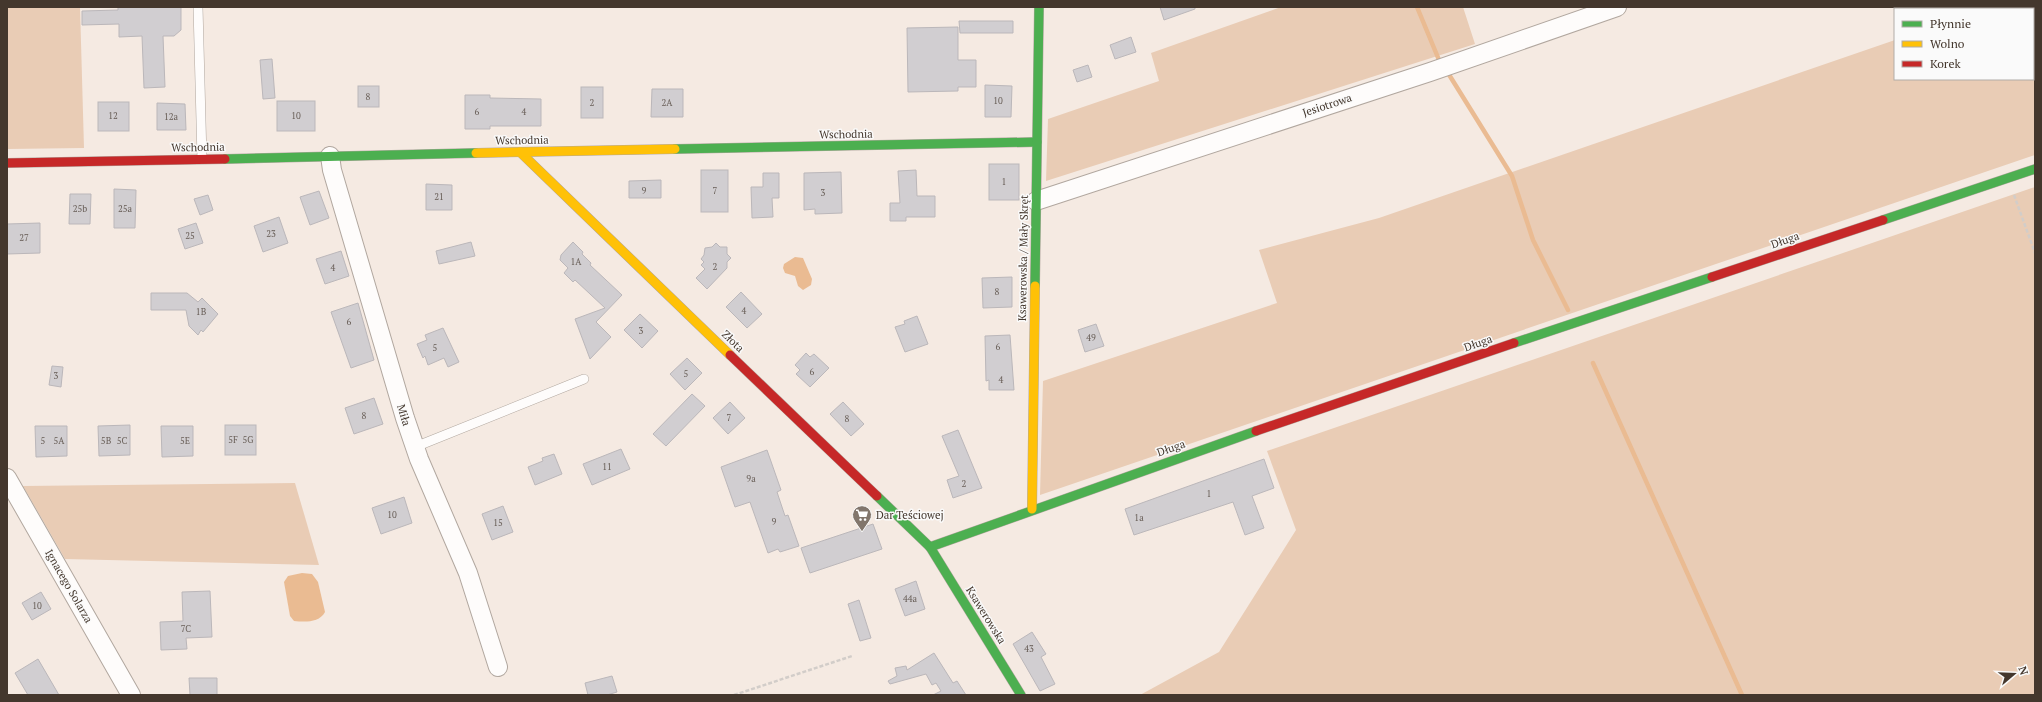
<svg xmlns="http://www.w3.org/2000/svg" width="2042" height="702" font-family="'PT Serif',serif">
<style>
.green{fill:#e9ccb5}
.water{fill:#eabb92}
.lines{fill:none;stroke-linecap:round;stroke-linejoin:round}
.stream{stroke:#eabb92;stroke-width:4.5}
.building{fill:#d1ced1;stroke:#bbb7ba}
.lane-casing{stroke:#b1a79f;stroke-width:10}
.street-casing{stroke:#b1a79f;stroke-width:20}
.fast-casing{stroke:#b1a79f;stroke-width:10}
.slow-casing{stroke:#b1a79f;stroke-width:10}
.jam-casing{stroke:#b1a79f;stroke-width:10}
.path{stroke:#d2cdc9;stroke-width:2.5;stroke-dasharray:4 2;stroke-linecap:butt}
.lane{stroke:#fefcfb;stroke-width:9}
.street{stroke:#fefcfb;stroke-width:18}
.fast{stroke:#4caf50;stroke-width:9}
.slow{stroke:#ffc107;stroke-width:9}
.jam{stroke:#c62828;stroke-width:9}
.labels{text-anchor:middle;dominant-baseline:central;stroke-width:3;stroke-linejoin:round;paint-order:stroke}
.number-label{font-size:9px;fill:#675d56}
.street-label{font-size:11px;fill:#44372d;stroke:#fafafa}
.poi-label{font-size:11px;fill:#44372d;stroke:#fafafa;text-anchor:start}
</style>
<rect width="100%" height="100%" fill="#f5eae2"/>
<g class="green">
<polygon points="7,7 80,7 84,148 7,149"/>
<polygon points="1281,7 1463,7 1475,44 1046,181 1048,119 1159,81 1151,53"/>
<polygon points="1992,7 2035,7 2035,155 1040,495 1043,381 1277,303 1259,250 1379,218 1895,40 1895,79 2033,79 2033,9 1987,9"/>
<polygon points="2035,187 2035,695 1140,695 1219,652 1296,530 1267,451"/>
<polygon points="295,483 319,565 65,559 23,486"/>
</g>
<g class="water">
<polygon points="795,257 803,258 812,279 811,285 803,290 798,286 795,276 785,273 783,268 784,264"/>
<path d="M302,573L312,574L318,582L325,612C319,623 305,622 294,621L290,616L284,582L288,576Z"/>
</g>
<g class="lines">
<g class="stream">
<polyline points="1417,7 1439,60"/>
<polyline points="1448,73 1512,176 1533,240 1568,310"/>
<polyline points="1593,363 1742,695"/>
</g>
</g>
<g class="building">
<polygon points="118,7 181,7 181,30 174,36 163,36 165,87 144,88 142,36 119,37 119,24 82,25 82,11 118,10"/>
<polygon points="1160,7 1195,7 1195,9 1164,20"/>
<polygon points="959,21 1013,21 1013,33 960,33"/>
<polygon points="958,27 958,60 976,60 976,87 958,87 958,91 908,92 907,28"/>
<polygon points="1131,37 1136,52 1115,59 1110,45"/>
<polygon points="272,59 275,98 263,99 260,60"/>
<polygon points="1088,65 1092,77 1077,82 1073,70"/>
<polygon points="985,85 1012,86 1011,117 985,117"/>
<rect x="358" y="86" width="21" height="21"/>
<rect x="581" y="87" width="22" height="31"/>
<polygon points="652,89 683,89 683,117 651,117"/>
<polygon points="465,95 490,95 490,98 541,99 541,126 490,126 490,129 465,129"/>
<rect x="277" y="101" width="38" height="30"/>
<rect x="98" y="102" width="31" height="29"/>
<polygon points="157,103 185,104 186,130 157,130"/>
<rect x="989" y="164" width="30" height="36"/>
<rect x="701" y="170" width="27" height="42"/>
<polygon points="916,170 917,196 935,196 935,217 906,217 906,221 890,221 890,203 900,203 898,171"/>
<polygon points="841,172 842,213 815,214 815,209 804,210 804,173"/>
<polygon points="763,173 779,173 779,198 772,198 773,217 752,218 751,187 763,187"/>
<polygon points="661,180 661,198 629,198 629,181"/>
<polygon points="426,184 452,185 452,210 426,210"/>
<polygon points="114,189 136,190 135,228 114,228"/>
<polygon points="319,191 329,218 310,225 300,197"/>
<polygon points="70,194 91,194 90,224 69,224"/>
<polygon points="208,195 213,210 200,215 194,199"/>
<polygon points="279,217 288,243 263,252 254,226"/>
<polygon points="40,223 40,253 7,254 7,224"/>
<polygon points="196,223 203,243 185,249 178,229"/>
<polygon points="471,242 475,256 439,264 436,251"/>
<polygon points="573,242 583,252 582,254 591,263 590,265 622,295 596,322 611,337 590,359 575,319 605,308 575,280 573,282 564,273 568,268 560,260 561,255"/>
<polygon points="716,243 720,247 727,247 727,254 731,258 727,262 727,268 707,289 696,278 705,269 701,265 704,262 701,259 704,255 705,248 712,247"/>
<polygon points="341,251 349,276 325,284 316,259"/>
<polygon points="1012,277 1012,307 983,308 982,278"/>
<polygon points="741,292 762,314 747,328 726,307"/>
<polygon points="151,293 187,293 198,302 202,298 218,314 203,332 201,330 198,335 189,326 186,310 151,310"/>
<polygon points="358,303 374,360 351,368 331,312"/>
<polygon points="640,314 658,331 642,348 624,330"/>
<polygon points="917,316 928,344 905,352 895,327 905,324 904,321"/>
<polygon points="1096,324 1104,346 1085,352 1078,330"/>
<polygon points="443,328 459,362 448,367 444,358 428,365 425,356 423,358 417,344 427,340 425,335"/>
<polygon points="1010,335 1014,390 989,390 989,380 986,381 985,336"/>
<polygon points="806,353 810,357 814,354 829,368 810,387 796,374 800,370 795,365"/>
<polygon points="687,358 702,373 685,390 670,374"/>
<polygon points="52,366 63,367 61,387 49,385"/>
<polygon points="692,394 705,406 666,446 653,434"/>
<polygon points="374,398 383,424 354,434 345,408"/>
<polygon points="730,402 745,418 728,434 713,418"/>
<polygon points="843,402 864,424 851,436 830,414"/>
<polygon points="130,425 130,455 99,456 98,426"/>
<rect x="225" y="425" width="31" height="30"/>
<polygon points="35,426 67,426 67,456 36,457"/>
<polygon points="161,426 193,426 193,456 162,457"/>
<polygon points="958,430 982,488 953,498 947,480 959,476 942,436"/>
<polygon points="621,449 630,469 592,485 583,464"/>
<polygon points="767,450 781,490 777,492 785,516 788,515 799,546 780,552 778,549 768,553 750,502 735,507 721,467"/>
<polygon points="554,454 562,474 535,485 528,467 543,461 542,458"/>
<polygon points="1264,459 1274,488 1252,496 1264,528 1245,535 1233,502 1134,535 1125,509"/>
<polygon points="404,497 412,523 381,534 372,508"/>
<polygon points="503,506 513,532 492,540 482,514"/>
<polygon points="873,524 882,549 810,573 801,548"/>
<polygon points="916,581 925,609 905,616 895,589"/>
<polygon points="210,591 212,637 186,638 187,649 161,650 160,622 183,621 182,592"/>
<polygon points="41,592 51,609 32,620 22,603"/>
<polygon points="859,600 871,638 860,641 848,604"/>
<polygon points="1032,632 1046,654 1041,657 1055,684 1040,691 1013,644"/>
<polygon points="934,653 953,683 957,681 966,695 933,695 941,691 936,683 932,685 926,674 890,684 888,681 897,676 895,668 906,666 907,670"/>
<polygon points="38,659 59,695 28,695 15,673"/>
<polygon points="612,676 617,692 607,695 588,695 585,683"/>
<polygon points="189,678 217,678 217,695 190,695"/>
</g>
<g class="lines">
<defs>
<g id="lane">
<polyline points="198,7 202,159"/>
<polyline points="415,447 584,379"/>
</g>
<g id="street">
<polyline points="330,156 332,170 405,418 419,459 468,573 498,667"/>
<polyline points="1036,201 1430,72 1617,7"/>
<polyline points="7,478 131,695"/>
</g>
<g id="fast">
<polyline points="675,149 1037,142"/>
<polyline points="225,159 476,153"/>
<polyline points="1883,220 2035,169"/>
<polyline points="1035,286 1039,7"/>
<polyline points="1514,343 1712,277"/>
<polyline points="877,496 930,547 1021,695"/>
<polyline points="930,547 1256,431"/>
</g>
<g id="slow">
<polyline points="520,152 730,355"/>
<polyline points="476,153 675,149"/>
<polyline points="1032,509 1035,286"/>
</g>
<g id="jam">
<polyline points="7,163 225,159"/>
<polyline points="1712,277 1883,220"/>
<polyline points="730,355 877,496"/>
<polyline points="1256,431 1514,343"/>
</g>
</defs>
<use href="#lane" class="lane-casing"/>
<use href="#street" class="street-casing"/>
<use href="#fast" class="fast-casing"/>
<use href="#slow" class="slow-casing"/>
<use href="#jam" class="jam-casing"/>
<g class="path">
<polyline points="2014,195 2035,253"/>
<polyline points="734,695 852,656"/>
</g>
<use href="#lane" class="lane"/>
<use href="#street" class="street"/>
<use href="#fast" class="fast"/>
<use href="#slow" class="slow"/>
<use href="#jam" class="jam"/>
</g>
<defs>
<symbol id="supermarket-pin" viewBox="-11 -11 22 30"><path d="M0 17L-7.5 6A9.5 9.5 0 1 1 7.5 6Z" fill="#82766c" stroke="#fafafa"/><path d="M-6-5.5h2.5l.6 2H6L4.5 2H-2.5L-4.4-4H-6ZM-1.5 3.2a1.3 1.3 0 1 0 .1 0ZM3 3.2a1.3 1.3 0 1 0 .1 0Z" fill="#fff"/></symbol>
</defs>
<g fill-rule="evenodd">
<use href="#supermarket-pin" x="851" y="504" width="22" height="30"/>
</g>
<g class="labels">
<g class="number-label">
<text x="368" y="97">8</text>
<text x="998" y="101">10</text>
<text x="592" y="103">2</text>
<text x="667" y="103">2A</text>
<text x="477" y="112">6</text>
<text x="524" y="112">4</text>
<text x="113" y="116">12</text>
<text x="296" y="116">10</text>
<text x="171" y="117">12a</text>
<text x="1004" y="182">1</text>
<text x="644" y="191">9</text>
<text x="715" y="191">7</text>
<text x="823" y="193">3</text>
<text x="439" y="197">21</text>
<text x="80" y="209">25b</text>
<text x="125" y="209">25a</text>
<text x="271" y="234">23</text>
<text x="190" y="236">25</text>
<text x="24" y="238">27</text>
<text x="576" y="262">1A</text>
<text x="715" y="267">2</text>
<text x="333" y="268">4</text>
<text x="997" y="292">8</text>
<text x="744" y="311">4</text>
<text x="201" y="312">1B</text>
<text x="349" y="322">6</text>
<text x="641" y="331">3</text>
<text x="1091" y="338">49</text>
<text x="998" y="347">6</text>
<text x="435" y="348">5</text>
<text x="812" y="372">6</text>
<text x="686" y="374">5</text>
<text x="56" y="376">3</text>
<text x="1001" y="380">4</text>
<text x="364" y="416">8</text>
<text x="729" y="418">7</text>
<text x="847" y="419">8</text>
<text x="233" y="440">5F</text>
<text x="248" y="440">5G</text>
<text x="43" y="441">5</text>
<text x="59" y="441">5A</text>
<text x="106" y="441">5B</text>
<text x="122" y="441">5C</text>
<text x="185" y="441">5E</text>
<text x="607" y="467">11</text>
<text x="751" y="479">9a</text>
<text x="964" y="484">2</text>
<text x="1209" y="494">1</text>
<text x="392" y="515">10</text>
<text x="1139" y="518">1a</text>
<text x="774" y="522">9</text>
<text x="498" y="523">15</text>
<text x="910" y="599">44a</text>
<text x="37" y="606">10</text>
<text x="186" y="629">7C</text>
<text x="1029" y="649">43</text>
</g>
<g class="street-label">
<text transform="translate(1327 105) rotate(-18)">Jesiotrowa</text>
<text transform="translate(846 134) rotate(-1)">Wschodnia</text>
<text transform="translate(522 140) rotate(-1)">Wschodnia</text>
<text transform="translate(198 147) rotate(-1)">Wschodnia</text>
<text transform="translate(1785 240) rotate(-19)">Długa</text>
<text transform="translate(1023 258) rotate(-89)">Ksawerowska / Mały Skręt</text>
<text transform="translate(733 341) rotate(44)">Złota</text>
<text transform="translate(1478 343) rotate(-19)">Długa</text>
<text transform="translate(404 415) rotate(73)">Miła</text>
<text transform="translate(1171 448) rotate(-19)">Długa</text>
<text transform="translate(69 586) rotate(60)">Ignacego Solarza</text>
<text transform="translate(986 615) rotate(58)">Ksawerowska</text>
</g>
<g class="poi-label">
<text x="876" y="515">Dar Teściowej</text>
</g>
</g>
<rect width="2042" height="702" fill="none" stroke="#44372d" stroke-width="16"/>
<rect x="1894" y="8" width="140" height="72" fill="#fafafa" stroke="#b1aca8"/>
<rect x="1902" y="21" width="20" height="6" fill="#4caf50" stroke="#b1aca8"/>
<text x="1930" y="28" font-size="12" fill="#44372d">Płynnie</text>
<rect x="1902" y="41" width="20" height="6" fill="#ffc107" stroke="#b1aca8"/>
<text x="1930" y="48" font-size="12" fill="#44372d">Wolno</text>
<rect x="1902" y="61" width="20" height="6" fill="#c62828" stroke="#b1aca8"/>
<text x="1930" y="68" font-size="12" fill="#44372d">Korek</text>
<g transform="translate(2014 674) rotate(71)" stroke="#fafafa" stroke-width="3" paint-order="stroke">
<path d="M0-3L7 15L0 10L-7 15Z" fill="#44372d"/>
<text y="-6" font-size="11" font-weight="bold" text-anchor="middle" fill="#44372d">N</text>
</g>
</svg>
